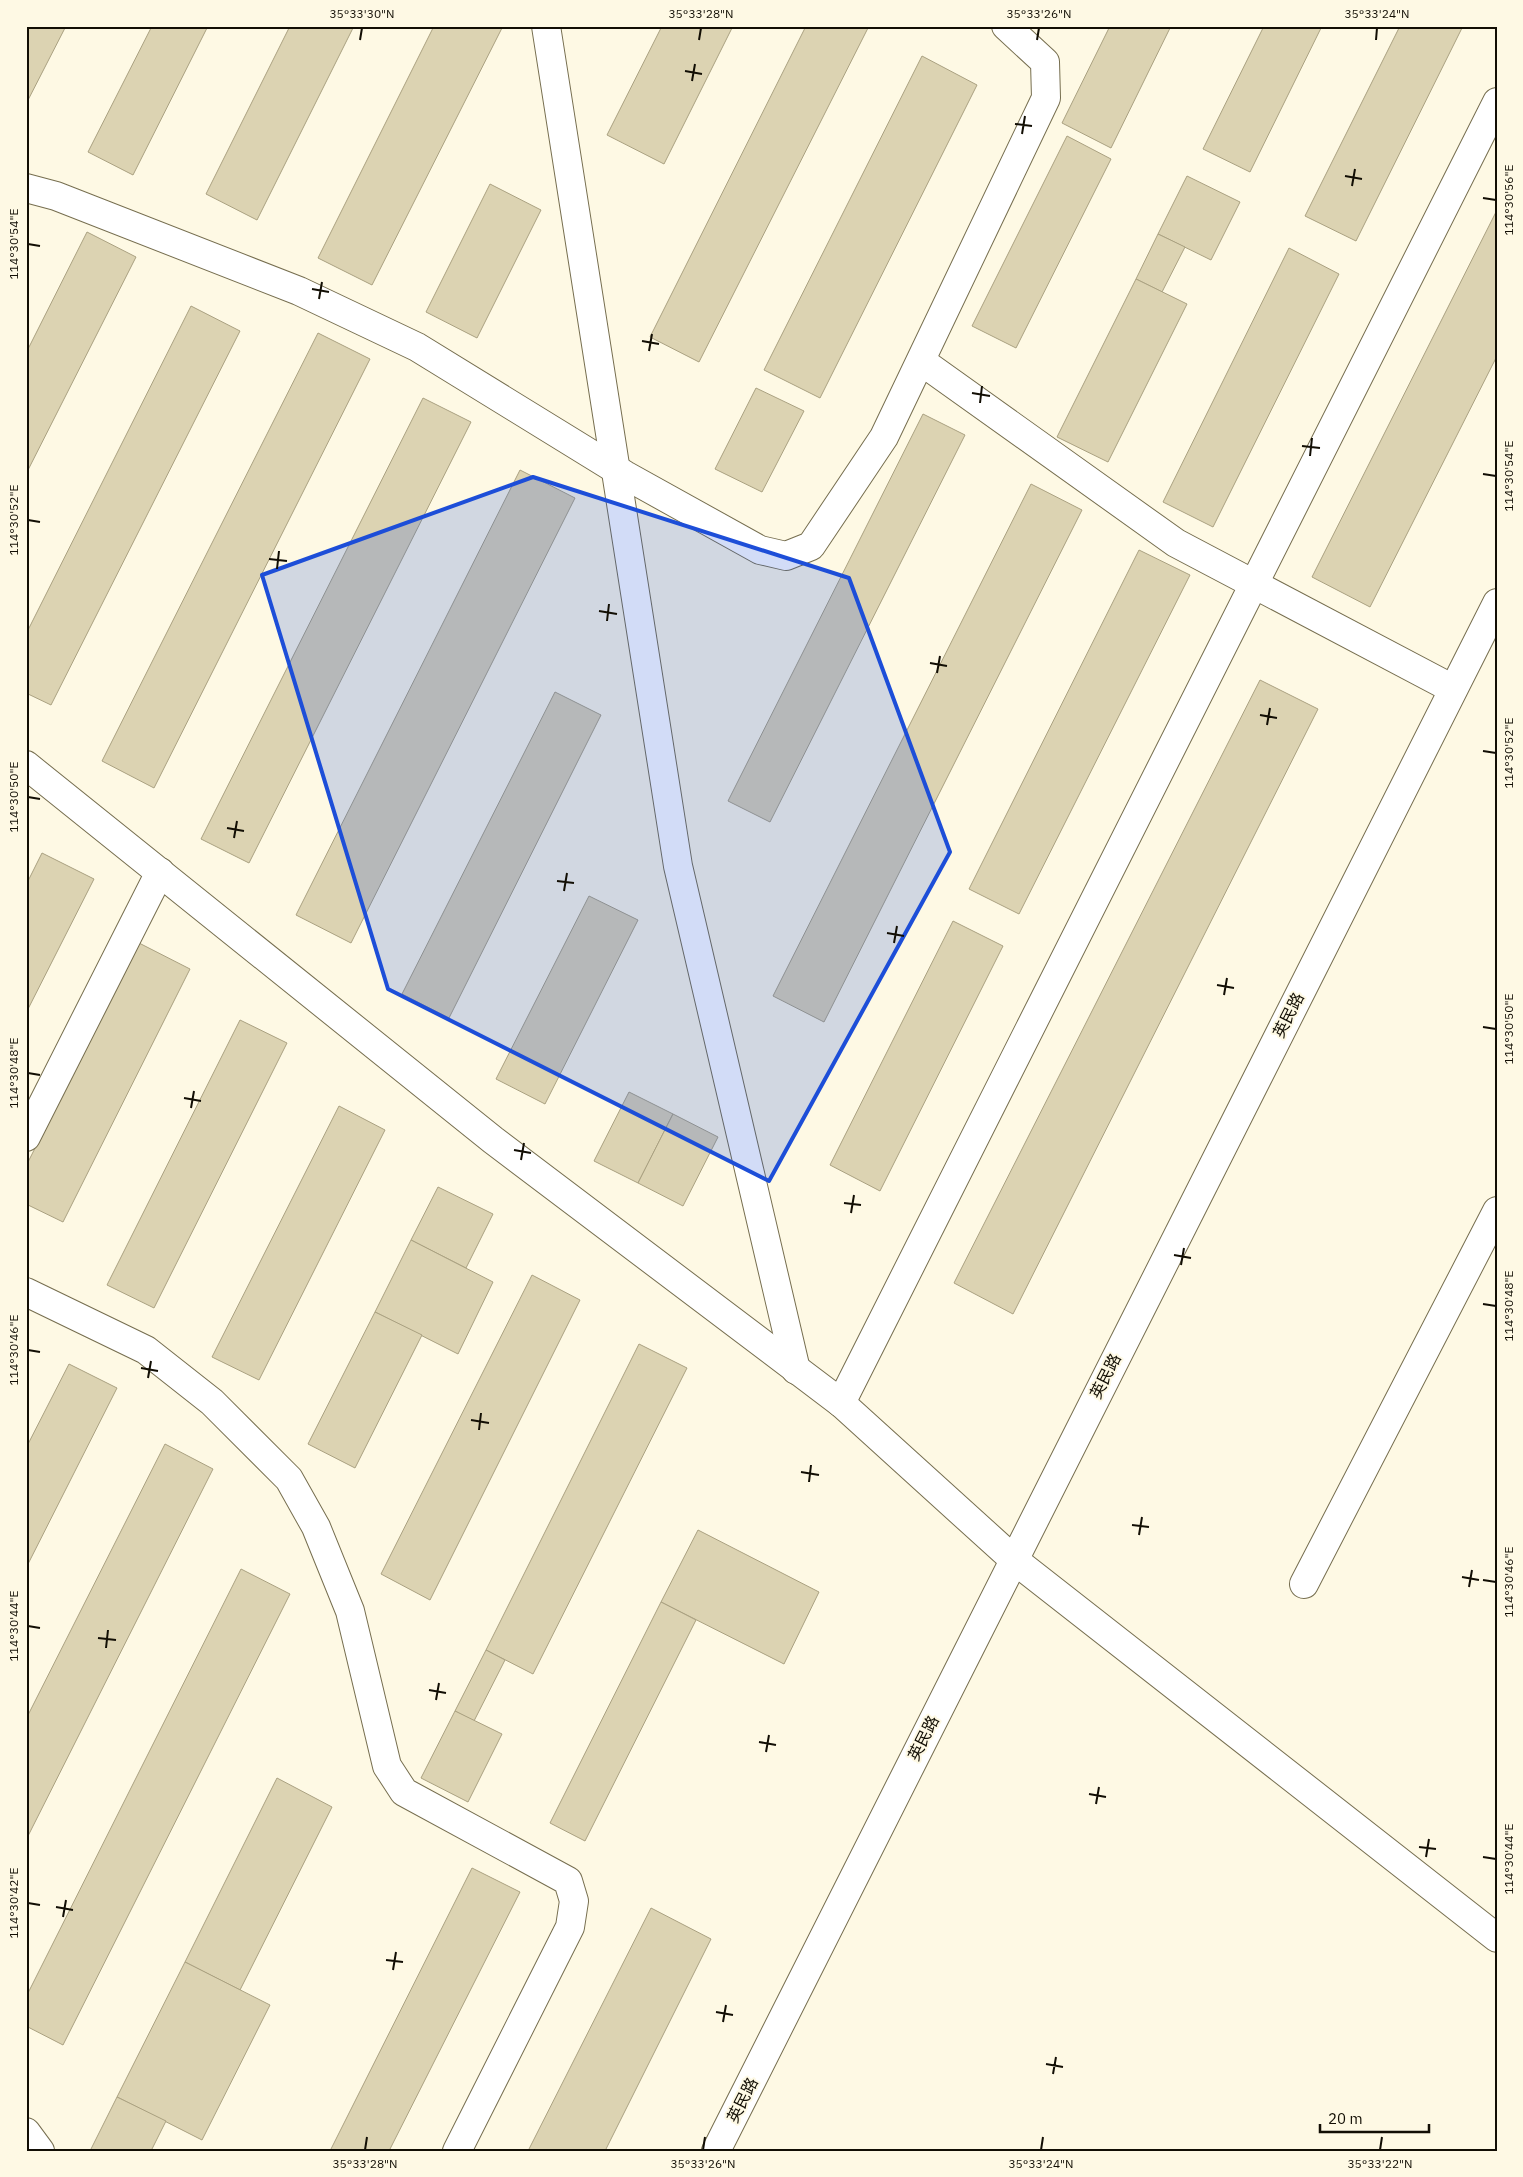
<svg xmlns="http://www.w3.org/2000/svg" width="1523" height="2177" font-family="'IBM Plex Sans','Noto Sans SC',sans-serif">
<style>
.building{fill:#dcd3b2;stroke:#aaa181}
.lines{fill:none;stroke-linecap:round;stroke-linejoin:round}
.minor-casing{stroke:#766e4f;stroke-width:30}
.minor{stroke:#fff;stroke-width:28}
.marked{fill:#1d4ed8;fill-opacity:0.2;stroke:#1d4ed8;stroke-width:4;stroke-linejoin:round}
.ticks{fill:none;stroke:#120e04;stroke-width:2}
.labels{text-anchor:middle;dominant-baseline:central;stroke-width:4;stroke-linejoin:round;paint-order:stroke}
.street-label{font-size:16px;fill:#120e04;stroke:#fef9e4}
.neatline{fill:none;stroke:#120e04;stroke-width:2}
.ticks-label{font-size:12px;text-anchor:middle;fill:#120e04}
</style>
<rect width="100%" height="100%" fill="#fef9e4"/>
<g class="building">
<polygon points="26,26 66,26 26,104"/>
<polygon points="152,26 208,26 133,175 88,152"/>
<polygon points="290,26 354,26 257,220 206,194"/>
<polygon points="434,26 503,26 372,285 318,258"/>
<polygon points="662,26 733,26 664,164 607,135"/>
<polygon points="806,26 869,26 699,362 650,337"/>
<polygon points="1110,26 1171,26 1111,148 1062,123"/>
<polygon points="1264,26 1322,26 1250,172 1203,149"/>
<polygon points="1400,26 1463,26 1356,241 1305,216"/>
<polygon points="922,56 977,85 820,398 764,370"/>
<polygon points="1067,136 1111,159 1016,348 972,326"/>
<polygon points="1187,176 1240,202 1211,260 1158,234"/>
<polygon points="490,184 541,210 477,338 426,312"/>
<polygon points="1497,210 1497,356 1370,607 1312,577"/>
<polygon points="87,232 136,257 26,474 26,353"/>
<polygon points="1158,234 1185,247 1162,292 1136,279"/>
<polygon points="1289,248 1339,274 1213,527 1163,502"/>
<polygon points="1136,279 1187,304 1108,462 1057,437"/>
<polygon points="191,306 240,331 51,705 26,693 26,634"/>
<polygon points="318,333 370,359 154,788 102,761"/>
<polygon points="756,388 804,411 762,492 715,469"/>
<polygon points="423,398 471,422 249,863 201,839"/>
<polygon points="923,414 965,435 770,822 728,801"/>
<polygon points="520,470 575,498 351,943 296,915"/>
<polygon points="1031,484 1082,510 824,1022 773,996"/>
<polygon points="1139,550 1190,575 1019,914 969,889"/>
<polygon points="1260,680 1318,709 1013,1314 954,1283"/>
<polygon points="555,692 601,715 449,1018 402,994"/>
<polygon points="42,853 94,879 26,1013 26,885"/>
<polygon points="589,896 638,920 545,1104 496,1079"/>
<polygon points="953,921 1003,946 880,1191 830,1165"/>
<polygon points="139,943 190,969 63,1222 26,1204 26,1166"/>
<polygon points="240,1020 287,1043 154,1308 107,1285"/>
<polygon points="629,1092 673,1114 638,1183 594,1161"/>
<polygon points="339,1106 385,1130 259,1380 212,1357"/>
<polygon points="673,1114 718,1137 683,1206 638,1183"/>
<polygon points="438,1187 493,1214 466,1268 411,1240"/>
<polygon points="411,1240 493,1282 458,1354 375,1312"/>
<polygon points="532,1275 580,1300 430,1600 381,1574"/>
<polygon points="375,1312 422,1335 355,1468 308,1444"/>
<polygon points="639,1344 687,1368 533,1674 486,1650"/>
<polygon points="69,1364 117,1388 26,1568 26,1448"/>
<polygon points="165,1444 213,1469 26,1840 26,1719"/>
<polygon points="698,1530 819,1592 784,1664 661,1602"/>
<polygon points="241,1569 290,1594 63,2045 26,2026 26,1997"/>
<polygon points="661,1602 696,1620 585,1841 550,1823"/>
<polygon points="486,1650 505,1660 474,1721 455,1711"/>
<polygon points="455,1711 502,1734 468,1802 421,1778"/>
<polygon points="277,1778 332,1807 240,1990 185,1962"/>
<polygon points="472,1868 520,1892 389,2151 330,2151"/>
<polygon points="651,1908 711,1939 605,2151 528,2151"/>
<polygon points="185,1962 270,2005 202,2140 117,2097"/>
<polygon points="117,2097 166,2121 151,2151 90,2151"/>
</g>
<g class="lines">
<defs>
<g id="minor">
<polyline points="546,26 678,866 796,1370"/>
<polyline points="26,188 56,196 299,291 417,347 625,475 760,550 786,556 811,546 884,437 1046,98 1045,62 1006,26"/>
<polyline points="921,361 1176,543 1453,689"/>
<polyline points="26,765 493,1140 841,1403 1013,1559 1497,1938"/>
<polyline points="26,1137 160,872"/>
<polyline points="26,1292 146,1350 212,1402 289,1479 316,1527 350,1611 387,1766 404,1792 568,1881 574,1901 570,1927 457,2151"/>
<polyline points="841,1403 1497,102"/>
<polyline points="1304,1584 1497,1211"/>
<polyline points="26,2132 40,2151"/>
<polyline points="716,2151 1497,603"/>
</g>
</defs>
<use href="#minor" class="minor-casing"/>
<use href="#minor" class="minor"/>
</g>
<path class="marked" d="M533,477L849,578L950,852L769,1181L388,989L262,575Z"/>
<path class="ticks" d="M360,40L362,28M699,40L701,28M1037,40L1039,28M1376,40L1377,28M685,71L702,74M692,81L695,64M1015,124L1032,126M1022,134L1025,116M1345,176L1362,179M1352,186L1355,169M1483,198L1496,200M28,244L40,246M312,289L329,292M319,299L322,282M642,341L659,344M649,351L652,334M972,393L990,396M980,403L982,386M1302,446L1320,448M1310,456L1312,438M1483,474L1496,476M28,520L40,522M269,559L287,561M277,569L279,551M599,611L617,614M607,621L609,604M930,663L947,666M937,673L940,656M1260,715L1277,718M1267,725L1270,708M1483,751L1496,753M28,797L40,799M227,828L244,831M234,838L237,821M557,881L574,883M564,891L567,873M887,933L904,936M894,943L897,926M1217,985L1234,988M1224,995L1227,978M1483,1027L1496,1029M28,1073L40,1075M184,1098L201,1101M191,1108L194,1091M514,1150L531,1153M521,1160L524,1143M844,1203L861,1205M851,1213L854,1195M1174,1255L1191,1258M1181,1265L1184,1248M1483,1304L1496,1306M28,1350L40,1352M141,1368L158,1371M148,1378L151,1361M471,1420L489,1423M479,1430L481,1413M801,1472L819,1475M809,1482L811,1465M1132,1525L1149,1527M1139,1535L1142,1517M1462,1577L1479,1580M1483,1580L1496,1582M1469,1587L1472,1570M28,1626L40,1628M98,1638L116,1640M106,1648L108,1630M429,1690L446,1693M436,1700L439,1683M759,1742L776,1745M766,1752L769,1735M1089,1794L1106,1797M1096,1804L1099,1787M1419,1847L1436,1849M1426,1857L1429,1839M1483,1857L1496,1859M28,1903L40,1905M56,1907L73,1910M63,1917L66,1900M386,1960L403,1962M393,1970L396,1952M716,2012L733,2015M723,2022L726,2005M1046,2064L1063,2067M1053,2074L1056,2057M365,2150L367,2137M703,2150L705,2137M1041,2150L1043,2137M1380,2150L1382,2137"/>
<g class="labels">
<g class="street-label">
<text transform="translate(1288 1015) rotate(-63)">英民路</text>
<text transform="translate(1105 1376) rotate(-63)">英民路</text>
<text transform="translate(923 1738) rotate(-63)">英民路</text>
<text transform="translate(742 2100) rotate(-63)">英民路</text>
</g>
</g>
<rect width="1523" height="2177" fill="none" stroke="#fef9e4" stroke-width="55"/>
<path d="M1320 2124v8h109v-8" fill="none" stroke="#120e04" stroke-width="2.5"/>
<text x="1328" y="2124" font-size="15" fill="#120e04" stroke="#fef9e4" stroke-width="4" paint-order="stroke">20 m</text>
<rect x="28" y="28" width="1468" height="2122" class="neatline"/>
<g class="ticks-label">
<text x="362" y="18">35°33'30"N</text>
<text x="701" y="18">35°33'28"N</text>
<text x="1039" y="18">35°33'26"N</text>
<text x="1377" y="18">35°33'24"N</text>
<text transform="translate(1509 200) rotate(-90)" y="4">114°30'56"E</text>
<text transform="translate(14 244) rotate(-90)" y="4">114°30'54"E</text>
<text transform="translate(1509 476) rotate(-90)" y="4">114°30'54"E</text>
<text transform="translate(14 520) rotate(-90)" y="4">114°30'52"E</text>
<text transform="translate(1509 753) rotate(-90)" y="4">114°30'52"E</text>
<text transform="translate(14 797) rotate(-90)" y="4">114°30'50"E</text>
<text transform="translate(1509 1029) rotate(-90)" y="4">114°30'50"E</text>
<text transform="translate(14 1073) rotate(-90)" y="4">114°30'48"E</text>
<text transform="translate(1509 1306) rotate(-90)" y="4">114°30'48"E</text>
<text transform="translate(14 1350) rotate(-90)" y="4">114°30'46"E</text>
<text transform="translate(1509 1582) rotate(-90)" y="4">114°30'46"E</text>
<text transform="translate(14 1626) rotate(-90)" y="4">114°30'44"E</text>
<text transform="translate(1509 1859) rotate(-90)" y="4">114°30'44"E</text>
<text transform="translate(14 1903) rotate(-90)" y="4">114°30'42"E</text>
<text x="365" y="2168">35°33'28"N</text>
<text x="703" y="2168">35°33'26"N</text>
<text x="1041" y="2168">35°33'24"N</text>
<text x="1380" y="2168">35°33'22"N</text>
</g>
</svg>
